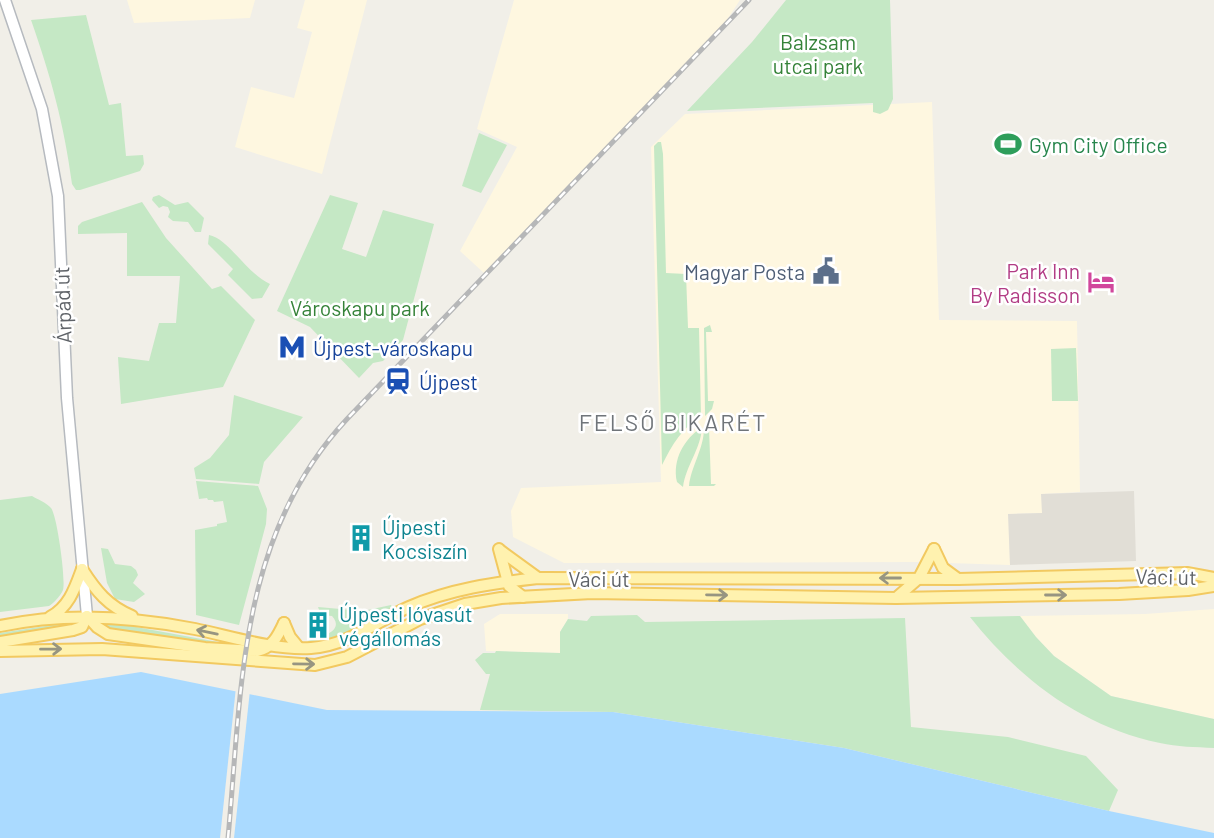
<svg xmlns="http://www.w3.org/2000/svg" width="1214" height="838" font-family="Barlow,sans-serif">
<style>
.commercial{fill:#fef7e0}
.education{fill:#e1ded6}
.green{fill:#c5e8c5}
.water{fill:#aadaff}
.pier{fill:#f1efe8}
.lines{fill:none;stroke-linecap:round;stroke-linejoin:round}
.secondary-casing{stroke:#b6babf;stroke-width:13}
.primary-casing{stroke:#f2c960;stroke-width:14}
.secondary{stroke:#fff;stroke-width:10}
.primary{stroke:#fff2af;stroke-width:10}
.rail-casing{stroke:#b6b7b8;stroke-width:5}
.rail{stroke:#fff;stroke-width:2.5;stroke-dasharray:8;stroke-linecap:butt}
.oneway{stroke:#979581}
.labels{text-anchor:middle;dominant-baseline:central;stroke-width:5;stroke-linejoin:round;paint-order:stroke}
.park-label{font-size:21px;fill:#348238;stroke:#fff}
.leisure-label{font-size:21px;fill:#27864d;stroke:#fff;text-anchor:start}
.hotel-label{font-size:21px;fill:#b23c85;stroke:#fff;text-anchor:end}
.service-label{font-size:21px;fill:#4e5e75;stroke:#fff;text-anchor:end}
.street-label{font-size:21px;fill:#5f6368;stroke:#fff}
.transit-label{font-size:21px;fill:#164399;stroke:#fff;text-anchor:start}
.culture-label{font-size:21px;fill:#0d838f;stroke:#fff;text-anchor:start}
.neighbourhood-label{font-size:23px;letter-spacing:2px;fill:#70757a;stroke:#fff}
</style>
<rect width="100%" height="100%" fill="#f1efe8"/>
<g class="commercial">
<polygon points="127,0 255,0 250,18 134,23"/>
<polygon points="305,0 367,0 322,174 235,147 251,87 294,98 312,32 297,28"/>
<polygon points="514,0 740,0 725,23 484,273 460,251 517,147 477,129"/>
<polygon points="932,102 939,320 1077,321 1080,492 1042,494 1042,513 1009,514 1010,565 917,562 564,563 513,537 511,511 521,488 661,482 651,147 685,114"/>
<polygon points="1214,609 1214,719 1111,696 1054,656 1036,637 1020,616 1145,614"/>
<polygon points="500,614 568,614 568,619 560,632 560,653 486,651 484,624"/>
</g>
<polygon class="education" points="1134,491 1136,561 1010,565 1008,514 1042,513 1041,494"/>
<g class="green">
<polygon points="786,0 890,0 893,99 888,110 880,114 873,112 873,103 687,111 752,42"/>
<path d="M86,15L109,105L121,103L126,156L143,155L144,164L140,171L80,190H76L72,184C64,124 51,77 31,20Z"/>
<polygon points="479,133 507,145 481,193 462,186"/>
<path d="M658,142H661L663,154L666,273L686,274L688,328H699L701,416C682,428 672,445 662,465L654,146Z"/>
<polygon points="159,195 175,205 188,202 204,218 201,232 195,232 188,222 173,221 168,217 170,212 168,207 163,206 159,208 152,200 153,197"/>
<polygon points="330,195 358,203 342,249 366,257 383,210 434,224 403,340 383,361 373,363 359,378 310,327 277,311"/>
<polygon points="142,202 166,238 212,289 221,286 255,320 223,387 121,404 118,357 149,361 159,323 176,323 180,276 127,276 127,233 78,234 78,226 82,222"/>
<path d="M209,235C228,238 247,274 270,284L262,298L252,299L228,275L233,269L208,244Z"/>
<polygon points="710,325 712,332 706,332 708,401 714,401 712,409 705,416 704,328"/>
<polygon points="1076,348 1078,401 1052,401 1051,349"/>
<polygon points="234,395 303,417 264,462 259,484 196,479 194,468 210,458 229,435"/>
<path d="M711,423L714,426L709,427L711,484H716L714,486H689C691,466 704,449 704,428Z"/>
<path d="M702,427C701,449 686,465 683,487L677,482C672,460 684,439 702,427Z"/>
<polygon points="196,481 258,486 267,509 266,524 239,625 196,615 195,530 217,526 217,524 227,522 223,501 214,502 213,500 208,500 207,498 199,499"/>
<path d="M32,496C37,499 47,503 51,508C57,515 66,580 63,590C61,595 54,603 49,606L0,612V500Z"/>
<polygon points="101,548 108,549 115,564 131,566 136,570 138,575 133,583 145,594 134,602 115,599 107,583"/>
<path d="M391,605L394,611L330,641L311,645L308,641C319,637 346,632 332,616L321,615L318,607L363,611Z"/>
<polygon points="637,615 645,622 905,618 911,727 1008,737 1086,756 1118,790 1109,811 844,748 613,712 480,710 490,674 486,674 475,660 483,653 495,653 496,651 560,653 560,632 568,619 587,621 591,616"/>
<path d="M1020,616L1036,637L1054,656L1111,696L1214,719V748C1196,747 1177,747 1160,743C1082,727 1019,679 970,617Z"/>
<polygon points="72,622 72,625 0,638 0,633"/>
<polygon points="107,625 125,625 229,644 186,643 110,631"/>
</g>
<polygon class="water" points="141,672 327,710 613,712 844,748 1109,811 1214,833 1214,838 0,838 0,694"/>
<polygon class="pier" points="236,687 250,690 234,838 220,838"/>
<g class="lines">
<defs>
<polyline id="secondary" points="5,0 42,109 58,196 67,398 87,616"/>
<g id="primary">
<polyline points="499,549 509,586 523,597"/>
<polyline points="934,549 943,568 958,579"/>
<polyline points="501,551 538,578"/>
<path d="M82,569C96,591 108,606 132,616"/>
<polyline points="896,598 919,578 934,549"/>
<path d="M87,616L97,627L108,634L205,648L257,651C272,648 278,636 284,623"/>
<path d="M50,617C69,607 75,588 82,569"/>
<polyline points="284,623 290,637 299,648"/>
<path d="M0,626C66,612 130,616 195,629C233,637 272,650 311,648C347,646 377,621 409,607C450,589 493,583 538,578L958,579L1188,573L1214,578"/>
<polyline points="0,642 73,630 82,627 87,616"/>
<polyline points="0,651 102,649 315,665 347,657 420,619 465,604 501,598 592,593 896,598 1119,594 1188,590 1214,586"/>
</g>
</defs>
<use href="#secondary" class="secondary-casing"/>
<use href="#primary" class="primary-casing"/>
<use href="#secondary" class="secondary"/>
<use href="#primary" class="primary"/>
<defs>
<path id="rail" d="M228,838C242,688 238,536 347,419L749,0"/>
</defs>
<use href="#rail" class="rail-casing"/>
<use href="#rail" class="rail"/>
</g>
<defs><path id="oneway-shaft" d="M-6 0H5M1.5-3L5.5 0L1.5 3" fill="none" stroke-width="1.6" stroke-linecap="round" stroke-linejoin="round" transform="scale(1.75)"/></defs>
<g class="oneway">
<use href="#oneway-shaft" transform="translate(890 578) rotate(180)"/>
<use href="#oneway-shaft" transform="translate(717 595) rotate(1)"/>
<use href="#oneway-shaft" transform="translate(1056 595)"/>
<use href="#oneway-shaft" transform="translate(207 632) rotate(-168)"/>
<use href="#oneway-shaft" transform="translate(51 649) rotate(-1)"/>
<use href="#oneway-shaft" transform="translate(304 664) rotate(1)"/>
</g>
<defs>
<symbol id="stadium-bare" viewBox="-9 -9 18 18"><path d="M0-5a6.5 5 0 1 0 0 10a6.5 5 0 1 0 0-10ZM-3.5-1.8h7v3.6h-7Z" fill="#2e9e5b" stroke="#fff" stroke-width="2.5" paint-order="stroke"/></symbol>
<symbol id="civic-bare" viewBox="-9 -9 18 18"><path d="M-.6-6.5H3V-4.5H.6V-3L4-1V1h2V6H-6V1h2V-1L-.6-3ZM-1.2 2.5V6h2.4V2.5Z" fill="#5c6f8a" stroke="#fff" stroke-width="2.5" paint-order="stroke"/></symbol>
<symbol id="hotel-bare" viewBox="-9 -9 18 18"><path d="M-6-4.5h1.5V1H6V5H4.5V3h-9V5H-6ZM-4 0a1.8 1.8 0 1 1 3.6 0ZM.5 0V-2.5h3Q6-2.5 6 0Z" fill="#d1479c" stroke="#fff" stroke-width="2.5" paint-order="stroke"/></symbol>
<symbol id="metro-bare" viewBox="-9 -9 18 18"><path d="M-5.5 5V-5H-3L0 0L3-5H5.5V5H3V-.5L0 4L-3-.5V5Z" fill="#1a4fb4" stroke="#fff" stroke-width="2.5" paint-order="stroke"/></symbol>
<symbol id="station-bare" viewBox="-9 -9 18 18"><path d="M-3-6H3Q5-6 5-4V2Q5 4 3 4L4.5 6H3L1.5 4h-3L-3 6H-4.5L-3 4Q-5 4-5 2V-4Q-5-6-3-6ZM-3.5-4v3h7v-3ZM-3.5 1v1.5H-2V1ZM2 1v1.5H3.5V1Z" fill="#1a4fb4" stroke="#fff" stroke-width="2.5" paint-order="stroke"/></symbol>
<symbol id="building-bare" viewBox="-9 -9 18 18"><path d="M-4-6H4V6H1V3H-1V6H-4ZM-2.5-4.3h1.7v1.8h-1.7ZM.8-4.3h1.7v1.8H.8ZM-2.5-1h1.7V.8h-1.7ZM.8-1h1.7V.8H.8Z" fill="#0f9aa8" stroke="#fff" stroke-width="2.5" paint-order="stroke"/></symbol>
</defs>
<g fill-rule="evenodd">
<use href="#stadium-bare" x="989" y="125" width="38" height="38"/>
<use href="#civic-bare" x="807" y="252" width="38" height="38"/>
<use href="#hotel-bare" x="1082" y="263" width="38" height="38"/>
<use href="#metro-bare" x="273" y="328" width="38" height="38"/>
<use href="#station-bare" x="379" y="362" width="38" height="38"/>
<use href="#building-bare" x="342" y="519" width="38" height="38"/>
<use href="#building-bare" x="299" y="606" width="38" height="38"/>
</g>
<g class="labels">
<g class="park-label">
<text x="818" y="41">Balzsam<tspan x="818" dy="24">utcai park</tspan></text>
<text x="360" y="307">Városkapu park</text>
</g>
<g class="leisure-label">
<text x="1029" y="144">Gym City Office</text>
</g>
<g class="hotel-label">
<text x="1080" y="270">Park Inn<tspan x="1080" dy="24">By Radisson</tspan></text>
</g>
<g class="service-label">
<text x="805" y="271">Magyar Posta</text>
</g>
<g class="street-label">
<text transform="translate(62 305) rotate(-92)">Árpád út</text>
<text transform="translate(1166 576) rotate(1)">Váci út</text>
<text x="599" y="578">Váci út</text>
</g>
<g class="transit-label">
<text x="313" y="347">Újpest-városkapu</text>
<text x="419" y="381">Újpest</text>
</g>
<g class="culture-label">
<text x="382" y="526">Újpesti<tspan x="382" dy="24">Kocsiszín</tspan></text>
<text x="339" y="613">Újpesti lóvasút<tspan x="339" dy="24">végállomás</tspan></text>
</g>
<g class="neighbourhood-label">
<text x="673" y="422">FELSŐ BIKARÉT</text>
</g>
</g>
</svg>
